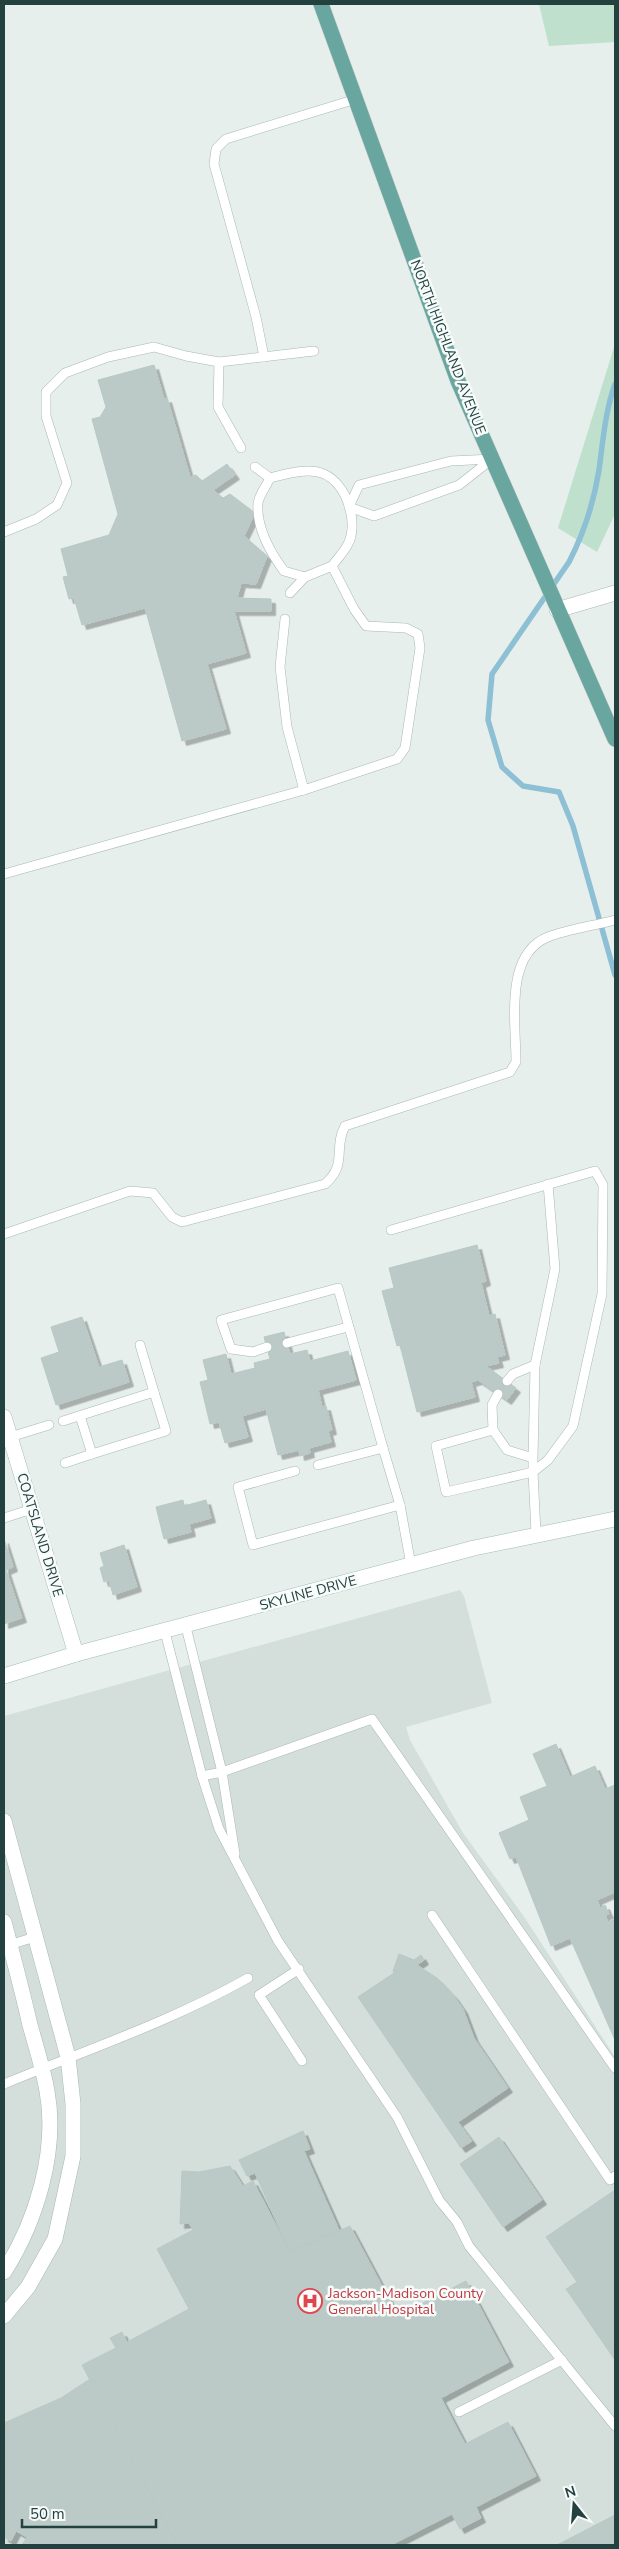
<svg xmlns="http://www.w3.org/2000/svg" width="619" height="2549" font-family="'Nunito Sans',sans-serif">
<style>
.built{fill:#d4dfdc}
.green{fill:#bee0cd}
.lines{fill:none;stroke-linecap:round;stroke-linejoin:round}
.stream{stroke:#8dbfd5;stroke-width:5.5}
.building{fill:#bbcac6;stroke:#b8c9c5;filter:url(#shadow)}
.lane-casing{stroke:#a8b8b5;stroke-width:10}
.street-casing{stroke:#a8b8b5;stroke-width:16}
.secondary-casing{stroke:#a4bbb7;stroke-width:16}
.primary-casing{stroke:#c1cac9;stroke-width:16}
.lane{stroke:#fff;stroke-width:9}
.street{stroke:#fff;stroke-width:15}
.secondary{stroke:#fff;stroke-width:15}
.primary{stroke:#69a6a0;stroke-width:15}
.labels{text-anchor:middle;dominant-baseline:central;stroke-width:5;stroke-linejoin:round;paint-order:stroke}
.street-label{font-size:14px;fill:#23423f;stroke:#f7fbfa}
.health-label{font-size:14px;fill:#be3a42;stroke:#f7fbfa;text-anchor:start}
</style>
<defs>
<filter id="shadow"><feDropShadow dx="4.5" dy="4.5" stdDeviation="0" flood-color="#0004"/></filter>
</defs>
<rect width="100%" height="100%" fill="#e6efec"/>
<polygon class="built" points="460,1590 464,1596 492,1703 406,1727 410,1740 463,1833 523,1915 615,2057 615,2545 4,2545 4,1716"/>
<g class="green">
<polygon points="539,4 615,4 615,42 549,46"/>
<polygon points="615,344 615,514 597,552 558,528"/>
</g>
<g class="lines">
<path class="stream" d="M615,384C605,412 603,441 599,470C594,501 583,535 569,562L492,674L488,720L502,767L523,786L559,792L573,826L615,975"/>
</g>
<g class="building">
<polygon points="154,365 164,399 167,398 190,477 196,475 202,481 227,464 235,475 213,490 223,498 230,494 255,513 244,536 267,556 256,584 241,583 237,598 271,599 271,611 234,611 246,653 207,664 226,729 182,741 145,608 82,625 74,598 69,599 63,577 68,576 61,549 109,535 118,514 92,419 100,417 106,407 98,380"/>
<polygon points="477,1245 486,1281 481,1283 489,1316 495,1314 505,1355 497,1357 499,1363 486,1366 516,1388 507,1400 478,1380 471,1382 475,1397 417,1412 400,1345 397,1346 382,1291 394,1288 389,1268"/>
<polygon points="82,1317 99,1367 122,1360 129,1382 56,1405 41,1358 59,1352 51,1327"/>
<polygon points="284,1332 290,1354 307,1350 310,1361 348,1351 356,1380 318,1390 322,1407 326,1406 332,1430 328,1431 331,1442 309,1448 310,1453 300,1456 299,1450 278,1455 266,1409 242,1416 248,1437 225,1443 219,1422 210,1424 200,1382 208,1380 203,1360 226,1354 231,1374 255,1368 254,1363 270,1359 264,1337"/>
<polygon points="183,1500 184,1506 206,1500 211,1518 189,1524 191,1532 164,1539 156,1507"/>
<polygon points="4,1539 13,1567 6,1570 22,1618 4,1624"/>
<polygon points="124,1545 137,1587 113,1595 109,1580 104,1582 100,1568 104,1566 100,1553"/>
<polygon points="556,1744 570,1777 595,1766 605,1789 615,1785 615,1892 597,1900 600,1908 605,1905 609,1914 605,1915 608,1922 615,1919 615,2040 570,1938 551,1946 516,1857 510,1859 499,1833 529,1820 520,1797 547,1786 533,1754"/>
<polygon points="399,1954 414,1960 421,1955 424,1960 417,1965 437,1978 454,1996 463,2009 474,2038 508,2088 458,2122 472,2141 461,2148 358,1997 394,1973 393,1971"/>
<polygon points="303,2131 310,2149 304,2151 339,2230 290,2252 255,2173 247,2176 239,2160"/>
<polygon points="499,2137 542,2200 503,2227 460,2164"/>
<polygon points="230,2166 243,2186 253,2181 290,2252 350,2226 398,2316 466,2281 509,2362 441,2398 465,2444 508,2422 536,2476 476,2507 481,2518 460,2529 452,2514 391,2545 177,2545 82,2365 116,2348 110,2338 122,2332 127,2342 189,2309 157,2249 193,2230 189,2223 180,2224 182,2171 199,2172"/>
<polygon points="615,2190 615,2360 566,2289 577,2282 546,2237"/>
<polygon points="90,2379 177,2545 22,2545 27,2537 16,2531 11,2541 4,2537 4,2423 61,2398"/>
<polygon points="615,2515 615,2545 557,2545"/>
</g>
<g class="lines">
<defs>
<g id="lane">
<polyline points="264,357 256,317 214,164 216,149 226,139 356,99"/>
<polyline points="219,362 218,407 241,448"/>
<polygon points="492,459 459,485 374,516 349,507 359,485 451,461"/>
<polyline points="255,467 270,478"/>
<polyline points="4,532 36,519 57,505 67,483 46,416 46,392 65,373 108,357 154,347 186,356 219,362 314,351"/>
<path d="M305,577L284,571C270,552 256,528 258,503C259,495 267,485 270,478C286,474 308,467 324,474C347,484 359,523 348,544C344,552 337,559 332,566"/>
<polyline points="285,619 280,667 287,727 304,790"/>
<polyline points="4,874 304,790 397,759 405,748 420,648 418,634 406,628 366,626 354,609 332,566 305,577 290,593"/>
<polyline points="391,1230 595,1171 603,1185 602,1294 573,1426 548,1460 533,1472 536,1533"/>
<path d="M4,1234L130,1191L153,1193L172,1217L182,1222L325,1184C348,1164 333,1148 345,1126L510,1072L516,1062C516,1023 504,954 548,937C569,929 593,926 615,920"/>
<polyline points="287,1343 348,1327"/>
<polyline points="267,1347 253,1352 231,1349 221,1320 338,1288 383,1448 318,1465"/>
<polyline points="507,1381 513,1374 535,1365"/>
<polyline points="80,1416 92,1454 166,1431 154,1392"/>
<polyline points="63,1421 154,1392 140,1345"/>
<polyline points="493,1430 492,1405 498,1394"/>
<polyline points="10,1437 49,1425"/>
<polyline points="383,1448 400,1505"/>
<polyline points="533,1458 507,1450 493,1430 436,1446 446,1492 533,1472 533,1458 535,1365 555,1269 548,1184"/>
<polyline points="65,1463 92,1454"/>
<polyline points="295,1471 238,1487 253,1545 400,1505 411,1565"/>
<polyline points="4,1518 32,1509"/>
<polyline points="186,1627 222,1772 235,1854"/>
<polyline points="165,1632 202,1776 219,1829 278,1941 397,2117 439,2200 457,2222 469,2246 615,2426"/>
<polyline points="202,1776 222,1772 372,1719 615,2068"/>
<polyline points="432,1915 610,2180 615,2176"/>
<polyline points="6,1946 35,1937"/>
<polyline points="299,1969 259,1995 302,2061"/>
<path d="M4,2084C86,2050 170,2022 248,1978"/>
<polyline points="459,2412 562,2360"/>
</g>
<g id="street">
<polyline points="557,610 615,593"/>
<polyline points="4,1417 76,1654"/>
<polyline points="4,1821 68,2057 73,2104 73,2156 55,2239 28,2287 4,2316"/>
<path d="M4,1922C13,1956 22,1990 30,2025C36,2047 43,2068 47,2091C58,2151 36,2222 4,2272"/>
</g>
<polyline id="secondary" points="4,1676 76,1654 474,1548 615,1519"/>
<polyline id="primary" points="321,4 458,381 615,739"/>
</defs>
<use href="#lane" class="lane-casing"/>
<use href="#street" class="street-casing"/>
<use href="#secondary" class="secondary-casing"/>
<use href="#primary" class="primary-casing"/>
<use href="#lane" class="lane"/>
<use href="#street" class="street"/>
<use href="#secondary" class="secondary"/>
<use href="#primary" class="primary"/>
</g>
<defs>
<symbol id="hospital-ring" viewBox="-11 -11 22 22"><circle r="9.5" fill="#f7fbfa" stroke="#e0444e" stroke-width="1.5"/><path d="M-5-5h3v3.5h4V-5h3V5h-3V1.5h-4V5h-3Z" fill="#e0444e"/></symbol>
</defs>
<g fill-rule="evenodd">
<use href="#hospital-ring" x="296" y="2287" width="28" height="28"/>
</g>
<g class="labels">
<g class="street-label">
<text transform="translate(448 347) rotate(69)">NORTH HIGHLAND AVENUE</text>
<text transform="translate(40 1535) rotate(73)">COATSLAND DRIVE</text>
<text transform="translate(308 1593) rotate(-15)">SKYLINE DRIVE</text>
</g>
<g class="health-label">
<text x="328" y="2293">Jackson-Madison County<tspan x="328" dy="16">General Hospital</tspan></text>
</g>
</g>
<rect width="619" height="2549" fill="none" stroke="#23423f" stroke-width="10"/>
<g transform="translate(574 2504) rotate(343)" stroke="#f7fbfa" stroke-width="4" paint-order="stroke">
<path d="M0-4L9 19L0 12L-9 19Z" fill="#23423f"/>
<text y="-8" font-size="14" font-weight="bold" text-anchor="middle" fill="#23423f">N</text>
</g>
<path d="M22 2519v8h134v-8" fill="none" stroke="#23423f" stroke-width="2.5"/>
<text x="30" y="2519" font-size="15" fill="#23423f" stroke="#f7fbfa" stroke-width="4" paint-order="stroke">50 m</text>
</svg>
